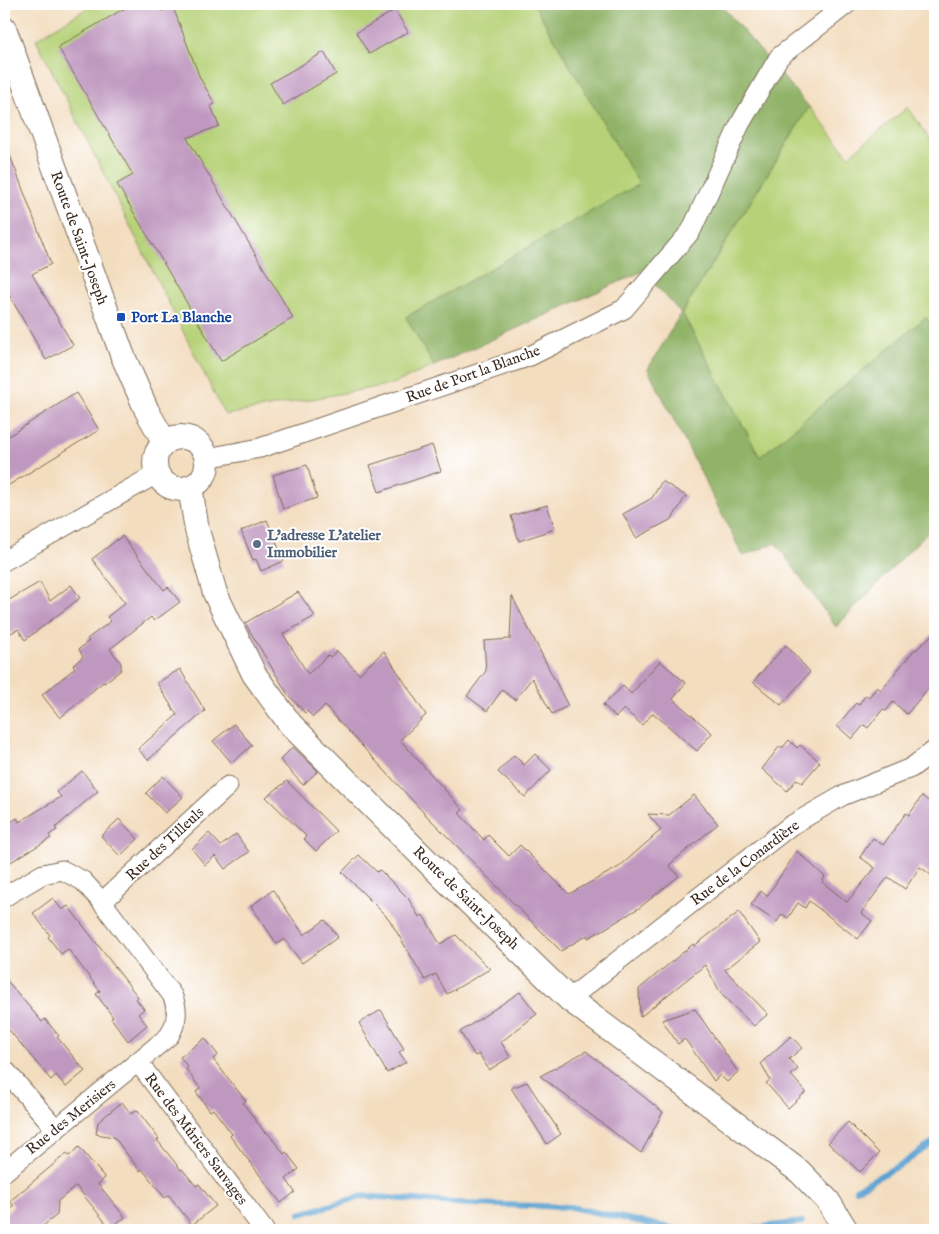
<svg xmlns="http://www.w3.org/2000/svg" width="939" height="1234" font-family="'IM FELL English',serif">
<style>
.green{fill:#b6d177;stroke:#787e4a}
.forest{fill:#90b368;stroke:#666e43}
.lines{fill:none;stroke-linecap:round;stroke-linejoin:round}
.stream{stroke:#5aa1d0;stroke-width:6}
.building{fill:#bf98c0}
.minor-casing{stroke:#7b6956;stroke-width:21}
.tertiary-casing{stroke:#7b6956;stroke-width:26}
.minor{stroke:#fff;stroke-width:19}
.tertiary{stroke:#fff;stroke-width:24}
.transit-dot{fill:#1a4fb4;stroke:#fff;stroke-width:2}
.service-dot{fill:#5c6f8a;stroke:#fff;stroke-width:2}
.labels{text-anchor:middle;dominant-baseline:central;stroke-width:4;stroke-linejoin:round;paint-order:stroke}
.street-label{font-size:15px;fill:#3b2a1e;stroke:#fff}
.transit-label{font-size:15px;font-weight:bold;fill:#164399;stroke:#fff;text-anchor:start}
.service-label{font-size:15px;font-weight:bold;fill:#4e5e75;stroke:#fff;text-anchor:start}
</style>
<rect width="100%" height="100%" fill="#fff"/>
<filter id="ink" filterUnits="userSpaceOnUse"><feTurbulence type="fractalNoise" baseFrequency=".02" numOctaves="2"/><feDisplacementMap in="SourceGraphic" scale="10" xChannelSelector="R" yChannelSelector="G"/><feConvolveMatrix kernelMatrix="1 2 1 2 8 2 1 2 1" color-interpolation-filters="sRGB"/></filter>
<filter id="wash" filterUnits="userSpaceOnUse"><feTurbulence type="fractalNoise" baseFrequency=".0096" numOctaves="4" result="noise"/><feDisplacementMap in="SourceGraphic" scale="20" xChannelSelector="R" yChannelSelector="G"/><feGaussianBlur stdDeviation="1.12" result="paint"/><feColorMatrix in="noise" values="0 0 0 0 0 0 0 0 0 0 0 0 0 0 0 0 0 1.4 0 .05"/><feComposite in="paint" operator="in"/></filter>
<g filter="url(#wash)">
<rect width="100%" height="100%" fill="#f3ddbf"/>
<g class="green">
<polygon points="94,4 534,4 640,184 406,317 434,366 393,384 225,415 36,39"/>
<polygon points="809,107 849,156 908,107 935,147 935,331 926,318 760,457 682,313"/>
</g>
<polygon class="forest" points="534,4 720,4 809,107 682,313 760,457 926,317 935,331 935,524 836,627 776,543 743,556 648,369 681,313 643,271 434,366 406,317 639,184"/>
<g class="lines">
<g class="stream">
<polyline points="856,1189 904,1163 935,1141"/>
<polyline points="300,1214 364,1196 467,1204 570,1207 680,1230"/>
<polyline points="738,1230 802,1222"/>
</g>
</g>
<g id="blocks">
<g class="building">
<polygon points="132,4 157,4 161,11 173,7 200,78 215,104 211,106 219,126 187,138 293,318 221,361 117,184 133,175 58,47"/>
<polygon points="395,10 408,32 369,54 356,33"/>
<polygon points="324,52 336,74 283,105 270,83"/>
<polygon points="5,142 51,264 32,274 73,345 46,360 4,286 4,252 9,249 4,235 4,143"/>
<polygon points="76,393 99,430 4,488 4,439"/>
<polygon points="432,445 441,471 379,492 370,465"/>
<polygon points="307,465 317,498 283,509 273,475"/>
<polygon points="662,481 686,496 672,519 636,538 623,514 652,498"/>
<polygon points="547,505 555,529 519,541 511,516"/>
<polygon points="267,520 284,561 261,571 256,559 253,560 241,531"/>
<polygon points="122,536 164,590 168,587 180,602 154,621 151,617 110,649 121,663 121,670 104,683 103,682 60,718 42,695 75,668 73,665 83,657 79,649 89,641 87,639 111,621 107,617 125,603 92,559"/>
<polygon points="40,582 50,601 71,585 80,598 25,640 18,629 4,637 4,603"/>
<polygon points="298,592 315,616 283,634 308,674 328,655 330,657 337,651 359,674 384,651 426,715 400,740 463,810 459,813 484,840 488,835 509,856 520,845 569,894 619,867 661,830 648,814 669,815 694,795 718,824 669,865 679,876 639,908 601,931 588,938 587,935 561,951 424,813 325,706 313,717 307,711 305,713 287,693 245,623"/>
<polygon points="512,596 568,706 552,714 532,678 515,700 502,690 487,711 467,696 486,671 484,641 510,639"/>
<polygon points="935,632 935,680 907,714 893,702 886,711 883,709 868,728 864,725 852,739 837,726 856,703 858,705 866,695 869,697 877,687 881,690 915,649 916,650"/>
<polygon points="786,645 810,672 781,705 753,682"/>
<polygon points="660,661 686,683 673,699 712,733 697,751 653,713 642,725 624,709 616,717 603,705 623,686 631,694"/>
<polygon points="180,669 205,711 148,760 138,749 177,715 157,683"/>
<polygon points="234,724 252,745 232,763 213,741"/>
<polygon points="789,740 797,748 800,745 820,762 802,783 797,779 787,791 762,769 779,747 783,747"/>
<polygon points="293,747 318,771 303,785 280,760"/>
<polygon points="535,754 551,770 525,797 498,772 514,755 524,765"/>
<polygon points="82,771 98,791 55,828 57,830 49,835 51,838 4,866 4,826 17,818 19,822 61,797 57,792"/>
<polygon points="163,776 183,797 165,813 146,793"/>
<polygon points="287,781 336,831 316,851 304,839 306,836 266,797"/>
<polygon points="922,796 935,806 935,878 920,867 905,889 888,877 861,913 872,921 858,939 809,901 805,908 798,903 788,918 782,914 777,922 751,905 761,891 767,896 797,851 825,877 822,882 847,902 875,868 860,857 873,838 883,845 906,813 909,815"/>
<polygon points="119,819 138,839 120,856 101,836"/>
<polygon points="209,833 221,846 236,834 249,852 225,869 215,856 205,865 192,849"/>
<polygon points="359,855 377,872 380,870 408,898 419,917 423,915 440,944 456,935 490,969 447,994 436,974 425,980 389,919 342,872"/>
<polygon points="273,890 304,935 325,920 338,937 302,963 284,939 277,944 251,906"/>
<polygon points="53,898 62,910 68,906 138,997 136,999 144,1009 138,1014 147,1025 128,1041 111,1018 113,1017 96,994 100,991 68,949 61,954 48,937 50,935 33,913"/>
<polygon points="739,912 760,942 725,970 768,1014 754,1026 722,995 705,965 640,1017 639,989 693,944 694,946"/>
<polygon points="4,977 42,1022 45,1019 59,1036 57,1037 85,1071 66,1087 56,1075 51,1080 4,1024"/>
<polygon points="520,992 537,1014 501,1042 510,1057 489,1070 479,1054 475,1056 460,1032"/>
<polygon points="695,1009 738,1072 727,1082 720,1075 714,1081 685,1039 678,1044 662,1020"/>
<polygon points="381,1010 404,1049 399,1052 406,1062 387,1073 359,1023"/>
<polygon points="791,1036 802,1048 789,1059 798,1069 791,1075 806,1092 788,1108 766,1083 770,1080 761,1063"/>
<polygon points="205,1038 218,1055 213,1059 246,1101 243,1103 265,1133 267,1132 284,1154 286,1152 299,1169 286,1179 295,1192 281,1203 230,1136 232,1134 213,1109 210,1111 196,1092 200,1088 186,1069 188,1067 180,1057"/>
<polygon points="586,1051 663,1112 641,1153 540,1076"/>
<polygon points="527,1082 561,1134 547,1144 511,1088"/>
<polygon points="122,1102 131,1114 137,1110 159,1139 157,1140 181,1170 182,1169 196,1186 199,1184 216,1206 192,1225 169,1195 165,1198 142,1169 140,1171 114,1137 96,1134 98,1122"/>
<polygon points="848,1122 879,1153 860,1172 828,1143"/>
<polygon points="79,1147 105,1178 98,1184 125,1217 110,1228 76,1186 58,1201 57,1215 38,1230 14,1230 4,1218 4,1215 14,1206 10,1201 67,1153 69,1156"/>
</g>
</g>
</g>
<g filter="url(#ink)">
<use href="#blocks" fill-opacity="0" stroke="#7b6956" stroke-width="1"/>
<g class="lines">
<defs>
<g id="minor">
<polyline points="207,458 260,448 530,356 624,309 691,231 740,124 779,57 847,4"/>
<polyline points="4,561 158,473"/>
<path d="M4,897L43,874L62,870L83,881L102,902L172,995C179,1010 177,1022 169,1036L4,1172"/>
<polyline points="102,902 228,786"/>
<polyline points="569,999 790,826 842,796 911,768 935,750"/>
<polyline points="138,1062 264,1230"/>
<polyline points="4,1069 56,1129"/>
</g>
<g id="tertiary">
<polyline points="4,28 122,354 147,411 165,443"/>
<circle cx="181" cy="463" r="26"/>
<polyline points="190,487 197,530 215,593 254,674 291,725 441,875 569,999 800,1172 828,1201 846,1230"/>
</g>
</defs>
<use href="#minor" class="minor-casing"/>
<use href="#tertiary" class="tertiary-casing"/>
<use href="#minor" class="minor"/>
<use href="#tertiary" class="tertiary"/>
</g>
</g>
<rect class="transit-dot" x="116" y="312" width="10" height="10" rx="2.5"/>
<circle class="service-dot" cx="257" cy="544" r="5"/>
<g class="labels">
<g class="street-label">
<text transform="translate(79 238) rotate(70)">Route de Saint-Joseph</text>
<text transform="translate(473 374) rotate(-20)">Rue de Port la Blanche</text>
<text transform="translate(165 844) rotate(-43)">Rue des Tilleuls</text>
<text transform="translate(745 863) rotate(-37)">Rue de la Conardière</text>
<text transform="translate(466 898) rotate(44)">Route de Saint-Joseph</text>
<text transform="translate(71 1117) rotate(-39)">Rue des Merisiers</text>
<text transform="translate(196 1139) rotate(53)">Rue des Mûriers Sauvages</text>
</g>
<g class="transit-label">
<text x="131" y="317">Port La Blanche</text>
</g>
<g class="service-label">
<text x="267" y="535">L'adresse L'atelier<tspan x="267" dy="17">Immobilier</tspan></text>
</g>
</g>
<rect width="939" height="1234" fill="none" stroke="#fff" stroke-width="20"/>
</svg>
